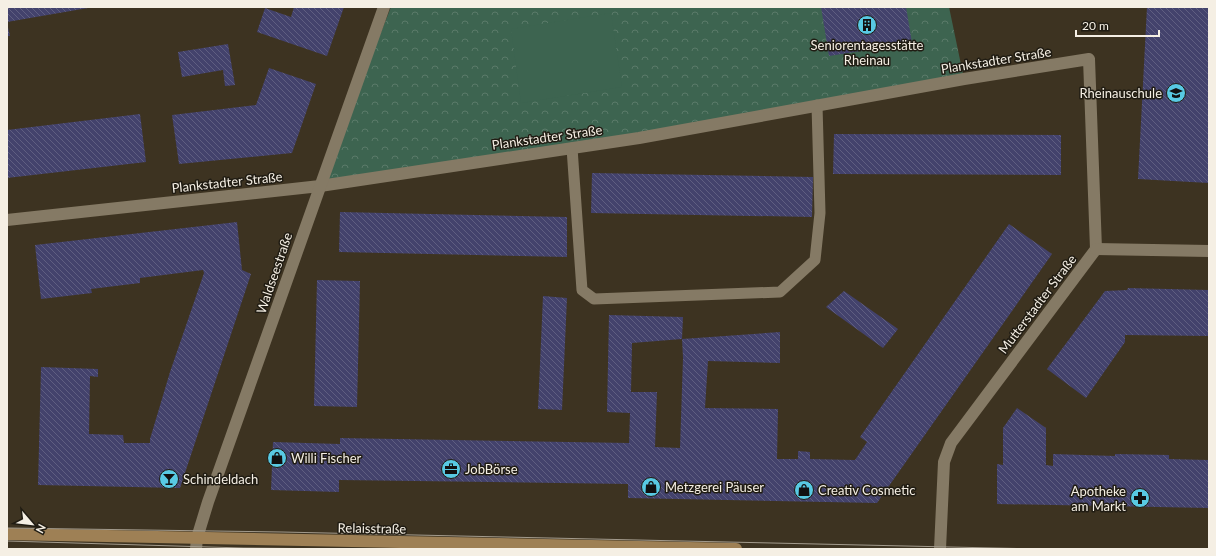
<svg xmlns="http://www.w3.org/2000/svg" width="1216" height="556" font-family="Lato,sans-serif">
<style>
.forest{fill:url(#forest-crowns)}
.pitch{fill:#3d6450}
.building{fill:url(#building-back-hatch)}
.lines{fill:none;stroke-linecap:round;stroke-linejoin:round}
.service{stroke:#857a65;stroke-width:11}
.minor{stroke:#857a65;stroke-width:12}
.secondary{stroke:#9e8055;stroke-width:12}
.tram{stroke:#a39b8d;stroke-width:1}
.labels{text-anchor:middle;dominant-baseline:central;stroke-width:3;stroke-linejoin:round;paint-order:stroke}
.poi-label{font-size:13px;fill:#f5efe4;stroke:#201c13;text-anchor:start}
.street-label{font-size:13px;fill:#f5efe4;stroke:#201c13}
</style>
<defs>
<pattern id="forest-crowns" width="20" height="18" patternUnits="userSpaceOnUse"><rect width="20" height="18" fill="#3d6450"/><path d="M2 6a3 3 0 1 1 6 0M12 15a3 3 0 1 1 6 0" fill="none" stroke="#5a7a69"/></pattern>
<pattern id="building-back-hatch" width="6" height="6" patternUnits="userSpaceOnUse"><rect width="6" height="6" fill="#43426c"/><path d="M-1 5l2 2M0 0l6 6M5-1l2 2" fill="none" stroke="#5f5e81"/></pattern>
</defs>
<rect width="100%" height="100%" fill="#3d3321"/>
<polygon class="forest" points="391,7 949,7 964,79 320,186"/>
<polygon class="pitch" points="611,13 622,87 521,103 511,29"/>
<g class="building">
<polygon points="7,7 88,7 88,8 7,22"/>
<polygon points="294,7 344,7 327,56 257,32 265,8 291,17"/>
<polygon points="821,7 906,7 912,43 829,56"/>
<polygon points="1147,7 1209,7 1209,183 1138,179"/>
<polygon points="7,23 10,36 7,36"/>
<polygon points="228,44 235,85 225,86 223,70 182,77 178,52"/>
<polygon points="269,68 316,84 292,153 179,164 172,115 256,105"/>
<polygon points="140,114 146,162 7,178 7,130"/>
<polygon points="834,134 1061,135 1061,175 833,174"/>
<polygon points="592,173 813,177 812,217 591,213"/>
<polygon points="340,212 567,217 567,257 339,252"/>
<polygon points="237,222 242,270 251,274 180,488 38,485 41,367 98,369 98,377 90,376 89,434 123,435 124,443 150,443 150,439 170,372 204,273 203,270 140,278 140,283 91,289 92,293 41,299 35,245"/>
<polygon points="1009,224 1052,254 877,503 628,498 628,484 339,480 339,492 271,490 273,442 340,444 340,438 629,443 630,413 607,412 609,315 683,317 682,339 632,343 631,392 657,392 655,447 680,448 683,358 682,339 780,332 780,363 708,361 705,408 778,409 777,459 798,459 798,451 810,452 810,459 855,460 867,442 860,437"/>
<polygon points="317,280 360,281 357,407 314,406"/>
<polygon points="1128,288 1209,290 1209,336 1125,335 1125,342 1086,398 1047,369 1105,291 1127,290"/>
<polygon points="844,291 898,329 883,348 826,307"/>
<polygon points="543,296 567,298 562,410 538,409"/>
<polygon points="1017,408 1046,428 1046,465 1053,466 1053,454 1115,456 1115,454 1169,455 1169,459 1209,460 1209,508 997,504 997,464 1003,465 1003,428"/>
</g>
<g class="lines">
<polyline class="service" points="572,148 582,290 594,299 780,292 815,260 820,213 817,105"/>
<g class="minor">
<polyline points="7,220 320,186 639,138 964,79 1089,59 1096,249 951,443 944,462 940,549"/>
<polyline points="1096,249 1209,251"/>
<polyline points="196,549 197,538 208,502 384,7"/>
</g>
<polyline class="secondary" points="7,534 736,549"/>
<g class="tram">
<polyline points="7,528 282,532 1039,549"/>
<polyline points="7,541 243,548 347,549"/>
</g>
</g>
<defs>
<symbol id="building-disc" viewBox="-11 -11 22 22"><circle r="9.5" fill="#58c9e3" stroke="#201c13"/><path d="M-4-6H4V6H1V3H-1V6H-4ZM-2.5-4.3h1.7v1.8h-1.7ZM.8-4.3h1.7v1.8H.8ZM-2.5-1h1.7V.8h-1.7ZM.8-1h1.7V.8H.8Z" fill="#111"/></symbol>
<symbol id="school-disc" viewBox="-11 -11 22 22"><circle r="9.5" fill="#58c9e3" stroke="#201c13"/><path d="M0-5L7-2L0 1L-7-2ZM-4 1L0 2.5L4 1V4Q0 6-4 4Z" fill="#111"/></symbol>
<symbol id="shop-disc" viewBox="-11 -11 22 22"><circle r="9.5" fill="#58c9e3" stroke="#201c13"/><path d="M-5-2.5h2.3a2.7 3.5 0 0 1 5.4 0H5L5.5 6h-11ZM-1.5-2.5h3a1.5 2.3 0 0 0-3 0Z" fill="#111"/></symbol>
<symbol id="office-disc" viewBox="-11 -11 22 22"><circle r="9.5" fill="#58c9e3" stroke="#201c13"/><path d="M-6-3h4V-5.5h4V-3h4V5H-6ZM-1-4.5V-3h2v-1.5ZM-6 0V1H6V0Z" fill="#111"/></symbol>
<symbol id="bar-disc" viewBox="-11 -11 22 22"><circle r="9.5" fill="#58c9e3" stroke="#201c13"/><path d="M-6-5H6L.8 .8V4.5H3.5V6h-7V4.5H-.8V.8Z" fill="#111"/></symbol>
<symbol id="pharmacy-disc" viewBox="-11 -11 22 22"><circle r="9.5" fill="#58c9e3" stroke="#201c13"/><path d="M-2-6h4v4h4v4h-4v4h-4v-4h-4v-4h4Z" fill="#111"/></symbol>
</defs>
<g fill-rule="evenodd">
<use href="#building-disc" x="856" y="14" width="22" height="22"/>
<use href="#school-disc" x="1165" y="82" width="22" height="22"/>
<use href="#shop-disc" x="266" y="447" width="22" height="22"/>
<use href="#office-disc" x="440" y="458" width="22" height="22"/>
<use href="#bar-disc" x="158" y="468" width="22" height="22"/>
<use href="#shop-disc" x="640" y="476" width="22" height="22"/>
<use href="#shop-disc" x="793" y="479" width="22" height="22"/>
<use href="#pharmacy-disc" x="1129" y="487" width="22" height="22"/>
</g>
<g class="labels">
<g class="poi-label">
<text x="867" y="45" text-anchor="middle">Seniorentagesstätte<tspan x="867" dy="15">Rheinau</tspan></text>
<text x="1162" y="93" text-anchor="end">Rheinauschule</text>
<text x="291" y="458">Willi Fischer</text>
<text x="465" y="469">JobBörse</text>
<text x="183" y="479">Schindeldach</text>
<text x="665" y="487">Metzgerei Päuser</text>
<text x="818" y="490">Creativ Cosmetic</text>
<text x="1126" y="491" text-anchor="end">Apotheke<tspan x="1126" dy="15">am Markt</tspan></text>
</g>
<g class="street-label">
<text transform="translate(996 60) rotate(-9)">Plankstadter Straße</text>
<text transform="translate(547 137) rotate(-8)">Plankstadter Straße</text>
<text transform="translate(227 182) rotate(-6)">Plankstadter Straße</text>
<text transform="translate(274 273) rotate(-71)">Waldseestraße</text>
<text transform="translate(1037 304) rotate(-53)">Mutterstadter Straße</text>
<text transform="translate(372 528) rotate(1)">Relaisstraße</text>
</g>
</g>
<rect width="1216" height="556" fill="none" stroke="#f5efe4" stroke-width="16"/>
<g transform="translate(32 524) rotate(118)" stroke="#201c13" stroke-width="3" paint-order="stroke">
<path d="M0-3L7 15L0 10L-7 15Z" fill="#f5efe4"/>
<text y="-6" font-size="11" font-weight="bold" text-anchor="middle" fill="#f5efe4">N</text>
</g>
<path d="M1076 30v6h83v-6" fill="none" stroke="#f5efe4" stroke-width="2"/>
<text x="1082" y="30" font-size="12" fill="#f5efe4" stroke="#201c13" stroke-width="3" paint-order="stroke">20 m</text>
</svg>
